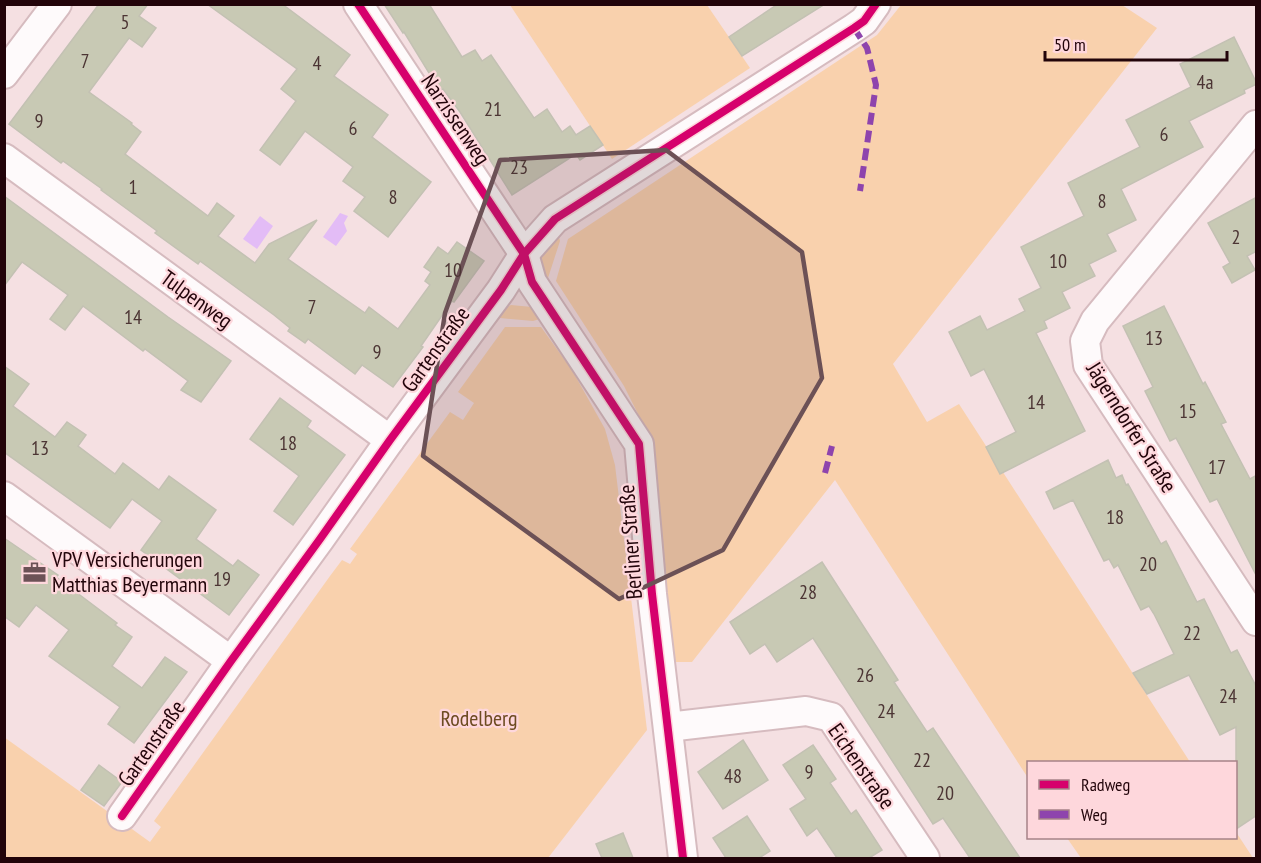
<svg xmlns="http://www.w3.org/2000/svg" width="1261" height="863" font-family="'PT Sans Narrow',sans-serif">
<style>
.green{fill:#f9d1ad}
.water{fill:#e3bcf6}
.building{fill:#c8c9b4;stroke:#c3c1b3;stroke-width:1.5}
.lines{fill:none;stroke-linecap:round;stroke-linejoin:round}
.minor-casing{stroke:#d6bbbf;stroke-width:32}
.minor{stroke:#fefafb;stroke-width:28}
.quiet{stroke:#8e44ad;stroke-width:6;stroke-dasharray:12 6;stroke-linecap:butt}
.cycleway-casing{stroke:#fed7dc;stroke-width:11}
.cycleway{stroke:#d6006c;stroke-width:8}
.marked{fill:#6c5156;fill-opacity:0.2;stroke:#6c5156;stroke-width:4.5;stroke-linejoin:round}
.labels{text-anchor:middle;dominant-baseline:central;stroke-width:4.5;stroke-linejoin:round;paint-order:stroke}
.number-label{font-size:20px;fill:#4c3534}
.street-label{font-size:22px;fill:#22040a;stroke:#fed7dc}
.poi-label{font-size:22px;fill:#22040a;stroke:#fed7dc;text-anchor:start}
.park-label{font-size:22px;fill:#6d4b21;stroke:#fed7dc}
</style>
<rect width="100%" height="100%" fill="#f5e0e2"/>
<g class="green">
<polygon points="510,5 707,5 750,68 612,159"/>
<polygon points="901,5 1122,5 1157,28 893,364 927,422 959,404 1190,762 1028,762 1028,778 835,480 692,662 675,662 655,496 650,438 624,386 556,281 568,239 877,35"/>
<path d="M559,237L560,241L548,278L555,289V294C536,269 530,256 559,237Z"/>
<polygon points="511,305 532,307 543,318 533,321 500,318 480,342 479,336 503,309"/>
<polygon points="505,327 541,327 572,370 605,429 615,465 647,730 548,858 5,858 4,737 150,842 161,827 154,821 330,576 342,560 350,564 357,554 350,549 450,412 463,420 474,403 458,392"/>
<polygon points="1236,832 1253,858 1081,858 1067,838 1236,838"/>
</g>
<g class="water">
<polygon points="340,213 348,216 344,223 347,231 336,246 323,237"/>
<polygon points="260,216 273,226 257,249 243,239"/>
</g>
<g class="building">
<polygon points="99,4 148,4 139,16 156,28 142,47 129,38 89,92 132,123 131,124 141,132 125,154 208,216 217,203 234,216 218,236 255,263 269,244 317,220 288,259 365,313 369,307 398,329 430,285 425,281 431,272 424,267 438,247 448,254 457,242 484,261 454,302 452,301 421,346 423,347 393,387 362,365 355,374 308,339 305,343 288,331 290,328 274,315 200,261 198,264 155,233 157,231 101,190 102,189 63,161 61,163 9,124"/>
<polygon points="207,4 282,4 350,55 334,76 388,115 372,137 431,182 388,237 354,211 365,197 343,181 353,167 305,131 280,165 260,150 296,101 281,89 297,69"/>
<polygon points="384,4 429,4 462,57 475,50 482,61 491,55 534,118 547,109 562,132 570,126 576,135 590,126 603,145 580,160 576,154 512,195 460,112 443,89 440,91 404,32 403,33"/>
<polygon points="778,4 825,4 742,56 729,37"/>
<polygon points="1234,37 1257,84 1244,90 1245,93 1189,121 1203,147 1121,189 1136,220 1107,234 1116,251 1089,264 1095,276 1062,292 1070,308 1044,321 1047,328 1036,333 1085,431 1000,474 986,447 1016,432 984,369 971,376 949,332 980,316 987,330 1025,311 1019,299 1041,288 1021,247 1084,216 1068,183 1140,147 1126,120 1191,87 1180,64"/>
<polygon points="4,196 168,317 231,361 201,402 181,390 188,381 145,349 143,351 83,306 65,330 50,319 68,295 22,262 4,286"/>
<polygon points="1257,197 1257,251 1247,256 1255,270 1232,283 1223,267 1230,263 1208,223"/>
<polygon points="1164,306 1203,384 1205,382 1226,422 1221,424 1250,479 1257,475 1257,577 1217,499 1210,502 1176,438 1170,441 1145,391 1153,387 1123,326"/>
<polygon points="4,366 29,384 13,406 55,437 67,422 86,435 78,446 115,474 123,463 159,490 169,476 216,510 196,539 233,566 238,560 259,575 229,615 141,550 162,521 132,499 110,528 4,452"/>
<polygon points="280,398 311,421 307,427 345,455 293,525 274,511 299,476 250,439"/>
<polygon points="1108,460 1116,478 1122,475 1126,485 1128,484 1161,544 1166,541 1197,602 1204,599 1231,653 1237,650 1257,688 1257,815 1236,829 1236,727 1220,735 1189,675 1147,694 1133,673 1174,654 1154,614 1149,606 1141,610 1118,565 1114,568 1109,559 1104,561 1073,500 1054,509 1046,492"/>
<polygon points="4,538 58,575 56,577 117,623 115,625 132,637 112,666 142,688 165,657 187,672 134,743 108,724 120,707 49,656 69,630 36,605 19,627 4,616"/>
<polygon points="822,562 898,680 894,682 927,732 933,728 1020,858 970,858 943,818 933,824 813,638 777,662 765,644 750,654 730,622"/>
<polygon points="743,740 768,780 723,809 698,772"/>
<polygon points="813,745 836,779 830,783 851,814 856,810 882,850 869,858 837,858 817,828 807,836 790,809 806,799 783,765"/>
<polygon points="99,765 122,782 104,806 81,790"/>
<polygon points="747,816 770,851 759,858 726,858 713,838"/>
<polygon points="623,833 633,858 602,858 596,844"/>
</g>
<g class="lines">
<defs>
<g id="minor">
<polyline points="358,4 512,236 524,254 532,282 639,444 652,594 683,858"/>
<polyline points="4,74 57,4"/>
<polyline points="1256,125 1095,321 1085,341 1088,365 1256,621"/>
<polyline points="4,158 390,440"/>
<polyline points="4,496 231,661"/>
<polyline points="668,727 806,711 831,717 925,858"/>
<polyline points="122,816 231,661 320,539 390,440 501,290 524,254 555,219 854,28 864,21 876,4"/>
</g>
</defs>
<use href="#minor" class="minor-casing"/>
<use href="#minor" class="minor"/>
<g class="quiet">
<polyline points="854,28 867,48 876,85 860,191"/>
<polyline points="825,473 832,446"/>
</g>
<defs>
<g id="cycleway">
<polyline points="358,4 512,236 524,254 532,282 639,444 652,594 683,858"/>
<polyline points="122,816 231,661 320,539 390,440 501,290 524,254 555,219 854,28 864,21 876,4"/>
</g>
</defs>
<use href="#cycleway" class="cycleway-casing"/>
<use href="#cycleway" class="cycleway"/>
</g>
<path class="marked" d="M666,150L802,252L822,378L723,550L619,599L423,456L445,313L500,160Z"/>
<defs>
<symbol id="office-bare" viewBox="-9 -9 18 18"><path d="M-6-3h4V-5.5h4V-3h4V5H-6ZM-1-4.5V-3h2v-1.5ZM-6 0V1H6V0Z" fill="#6c5156" stroke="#fed7dc" stroke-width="2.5" paint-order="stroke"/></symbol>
</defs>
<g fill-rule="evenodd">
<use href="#office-bare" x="18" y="556" width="33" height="33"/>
</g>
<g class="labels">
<g class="number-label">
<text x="125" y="22">5</text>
<text x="85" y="61">7</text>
<text x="317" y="63">4</text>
<text x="1205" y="82">4a</text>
<text x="493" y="109">21</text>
<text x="39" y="121">9</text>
<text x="353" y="128">6</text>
<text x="1164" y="134">6</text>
<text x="519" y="167">23</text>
<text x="133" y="187">1</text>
<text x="393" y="197">8</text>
<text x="1102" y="201">8</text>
<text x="1236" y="237">2</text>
<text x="1058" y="261">10</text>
<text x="453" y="270">10</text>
<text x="312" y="307">7</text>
<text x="133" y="317">14</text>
<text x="1154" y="338">13</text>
<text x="377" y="352">9</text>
<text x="1036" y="402">14</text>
<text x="1188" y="411">15</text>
<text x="288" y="443">18</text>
<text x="40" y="448">13</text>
<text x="1217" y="467">17</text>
<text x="1115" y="517">18</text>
<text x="1148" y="564">20</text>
<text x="222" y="579">19</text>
<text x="808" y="592">28</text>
<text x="1192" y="633">22</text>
<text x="865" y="675">26</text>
<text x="1228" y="696">24</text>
<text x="886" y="711">24</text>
<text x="922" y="760">22</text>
<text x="809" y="772">9</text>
<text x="733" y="776">48</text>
<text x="945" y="793">20</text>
</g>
<g class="street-label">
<text transform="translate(456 119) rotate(56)">Narzissenweg</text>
<text transform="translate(197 299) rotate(36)">Tulpenweg</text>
<text transform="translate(435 349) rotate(-54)">Gartenstraße</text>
<text transform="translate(1132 427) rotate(58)">Jägerndorfer Straße</text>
<text transform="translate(630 542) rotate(-94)">Berliner Straße</text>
<text transform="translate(151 743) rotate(-55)">Gartenstraße</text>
<text transform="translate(862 766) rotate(55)">Eichenstraße</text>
</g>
<g class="poi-label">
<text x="52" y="559">VPV Versicherungen<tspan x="52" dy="25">Matthias Beyermann</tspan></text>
</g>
<g class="park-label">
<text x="479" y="718">Rodelberg</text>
</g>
</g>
<rect width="1261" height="863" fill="none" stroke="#22040a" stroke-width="12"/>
<rect x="1027" y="761" width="210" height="78" fill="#fed7dc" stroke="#a68388" stroke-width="1.5"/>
<rect x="1039" y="780" width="30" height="9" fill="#d6006c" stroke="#a68388" stroke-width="1.5"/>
<text x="1081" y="791" font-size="18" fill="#22040a">Radweg</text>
<rect x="1039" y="810" width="30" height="9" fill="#8e44ad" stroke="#a68388" stroke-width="1.5"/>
<text x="1081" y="821" font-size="18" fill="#22040a">Weg</text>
<path d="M1045 51v9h182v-9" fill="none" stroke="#22040a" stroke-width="3"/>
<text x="1054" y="51" font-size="18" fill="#22040a" stroke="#fed7dc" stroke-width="4.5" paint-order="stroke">50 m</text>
</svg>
